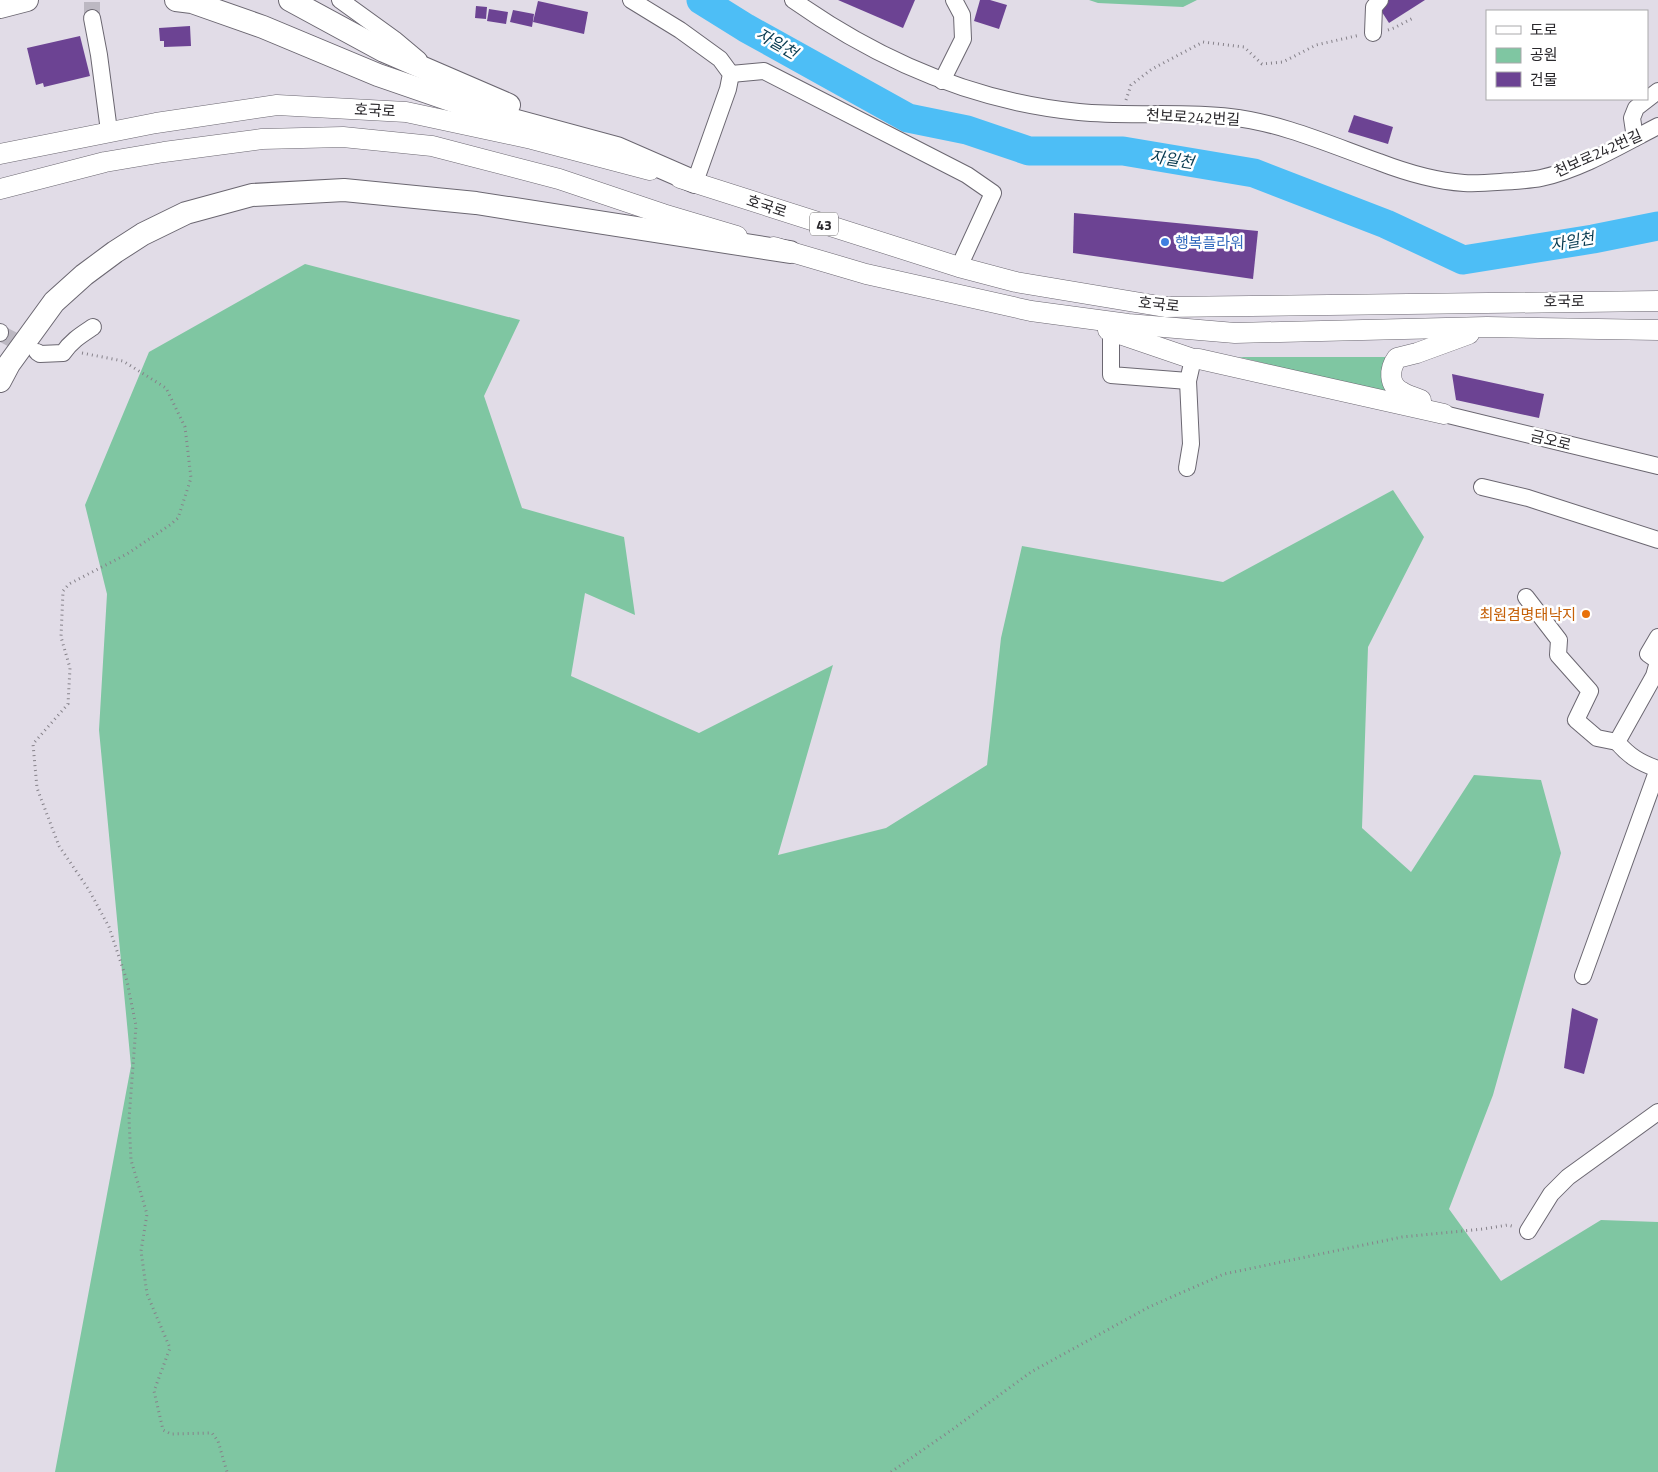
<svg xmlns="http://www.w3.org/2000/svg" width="1658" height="1472" font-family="'Titillium Web','Noto Sans KR',sans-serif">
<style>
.green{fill:#7fc6a2}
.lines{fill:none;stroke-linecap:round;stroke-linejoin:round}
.river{stroke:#4dbef6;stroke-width:29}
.building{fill:#6c4393}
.minor-tunnel{stroke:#bcb8c2;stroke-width:16;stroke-dasharray:16 8;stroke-linecap:butt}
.minor-casing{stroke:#6b6771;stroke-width:18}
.major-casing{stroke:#6b6771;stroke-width:21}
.highway-casing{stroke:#6b6771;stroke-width:24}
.path{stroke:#86828a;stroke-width:3;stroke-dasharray:1 4;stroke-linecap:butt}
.minor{stroke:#fff;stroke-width:16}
.major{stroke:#fff;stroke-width:20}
.highway{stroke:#fff;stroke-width:22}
.shop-dot{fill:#3f7fe0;stroke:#fff;stroke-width:2}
.food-dot{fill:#e8710a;stroke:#fff;stroke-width:2}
.labels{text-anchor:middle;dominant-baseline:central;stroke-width:5;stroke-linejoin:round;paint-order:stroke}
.shield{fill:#fff;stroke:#6a686b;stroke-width:1}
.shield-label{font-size:14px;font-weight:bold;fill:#2a282c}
.street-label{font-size:15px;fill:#2a282c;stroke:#fff}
.shop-label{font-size:15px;fill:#366cbe;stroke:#fff;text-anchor:start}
.food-label{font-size:15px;fill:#c56008;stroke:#fff;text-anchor:end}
.water-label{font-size:16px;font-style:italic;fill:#073a50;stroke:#fff}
</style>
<rect width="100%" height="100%" fill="#e1dce7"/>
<g class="green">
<polygon points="1089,0 1197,0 1183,7 1098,3"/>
<polygon points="305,264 520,320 484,396 522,508 624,537 635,615 585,593 571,676 699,733 833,665 778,855 886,828 987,765 1001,638 1022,546 1223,582 1393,490 1424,537 1368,647 1362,828 1411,872 1474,775 1541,780 1561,853 1493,1095 1449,1209 1501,1281 1601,1220 1658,1222 1658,1472 55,1472 131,1066 99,730 107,594 85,505 149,352"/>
<polygon points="1239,357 1388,357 1389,393 1386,394"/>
</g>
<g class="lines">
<polyline class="river" points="701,0 746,28 908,118 967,130 1029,151 1123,151 1254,173 1386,224 1463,260 1593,239 1658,226"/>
</g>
<g class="building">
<polygon points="838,0 915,0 903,28"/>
<polygon points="980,0 990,0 1007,5 999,29 974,21"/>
<polygon points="1388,0 1425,0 1389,23 1378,6"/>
<polygon points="538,1 588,12 584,34 533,22"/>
<polygon points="476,6 487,7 486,19 475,18"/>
<polygon points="489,9 508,12 506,24 487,21"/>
<polygon points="513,10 534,14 532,27 510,22"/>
<polygon points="190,26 191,46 164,47 164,41 160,41 159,28"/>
<polygon points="80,36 90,76 44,87 43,83 36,85 27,48"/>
<polygon points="1354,115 1393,127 1388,144 1348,132"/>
<polygon points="1074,213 1258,231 1253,279 1073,253"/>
<polygon points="1452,374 1544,394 1539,418 1456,400"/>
<polygon points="1572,1008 1598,1019 1584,1074 1564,1068"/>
</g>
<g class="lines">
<g class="minor-tunnel">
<polyline points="92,18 92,0"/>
<polyline points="0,333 33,350"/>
</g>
<defs>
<g id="minor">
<polyline points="340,0 394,39 419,60"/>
<polyline points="631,0 680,30 720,59 731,74 728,89 695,182"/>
<path d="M793,0C878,60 975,102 1079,112C1129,117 1180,111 1230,117C1282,123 1331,145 1379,162C1405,172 1436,181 1464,183C1480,184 1497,182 1514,181C1523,180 1532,180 1541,178C1582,169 1621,145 1658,126"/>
<polyline points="92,18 99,55 109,131"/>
<polyline points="1373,33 1374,7 1380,0"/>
<polyline points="731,74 764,71 967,175 993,193 959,267"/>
<polyline points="942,81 963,39 962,15 954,0"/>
<polyline points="1635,138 1632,118 1636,108 1658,91"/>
<polyline points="1111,331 1111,375 1188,381"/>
<polyline points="0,332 0,333"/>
<path d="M37,352L40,354L63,353C71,341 81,335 93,327"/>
<polyline points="1444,414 1658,466"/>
<polyline points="1187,468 1191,444 1188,381 1193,359"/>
<polyline points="1482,487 1528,498 1658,540"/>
<polyline points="1526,597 1559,640 1558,655 1590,691 1576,720 1597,738 1617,742"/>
<polyline points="1658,637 1648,654 1658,661"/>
<path d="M1658,662L1654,676L1617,742C1629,756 1640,763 1658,769"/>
<polyline points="1583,976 1658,769"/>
<polyline points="1528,1231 1551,1194 1568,1177 1658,1112"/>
</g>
<g id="major">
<polyline points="0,154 156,123 277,105 406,112 532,139 650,170"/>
<polyline points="680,178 959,267 1016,282 1165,307 1658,301"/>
<polyline points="0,189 105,162 164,152 262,139 343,137 432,146 559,179 663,214 737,236"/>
<polyline points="774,247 866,274 1031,311 1128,324 1235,333 1487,327 1658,330"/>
<polyline points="1108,330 1193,359 1199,359 1444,414"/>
<path d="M1421,400C1415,397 1408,396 1402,392C1388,385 1389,369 1397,358L1417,353L1469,334"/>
</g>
<g id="highway">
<polyline points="176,0 192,2 263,27 378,75 494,115 617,148 695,182"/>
<polyline points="290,0 384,51 509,105"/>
<polyline points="0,7 27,0"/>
<polyline points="0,381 9,364 54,302 84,275 115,252 143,234 186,213 252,195 344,190 476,203 790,252"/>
</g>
</defs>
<use href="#minor" class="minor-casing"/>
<use href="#major" class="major-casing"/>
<use href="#highway" class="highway-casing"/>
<g class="path">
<polyline points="1388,30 1394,28 1413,18"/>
<polyline points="1126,100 1131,85 1152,69 1203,42 1244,47 1262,64 1283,62 1316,45 1360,35"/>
<polyline points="82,353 123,361 166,388 185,427 191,478 178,518 170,525 127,554 69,584 63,591 61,637 70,668 68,704 33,744 37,788 59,846 89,890 109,927 127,981 136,1026 129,1119 131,1160 147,1214 141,1251 147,1294 170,1348 154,1391 163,1430 171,1434 212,1433 218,1441 227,1472"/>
<polyline points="891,1472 953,1429 1031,1372 1149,1307 1224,1274 1402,1237 1483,1229 1508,1225 1515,1227"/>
</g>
<use href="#minor" class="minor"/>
<use href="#major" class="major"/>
<use href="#highway" class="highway"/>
</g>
<circle class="shop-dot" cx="1165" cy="242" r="5"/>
<circle class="food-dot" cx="1586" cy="614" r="5"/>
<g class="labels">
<rect class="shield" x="810" y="212.5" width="28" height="23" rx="4"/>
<g class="shield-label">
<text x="824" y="224">43</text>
</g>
<g class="street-label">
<text transform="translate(375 110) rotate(3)">호국로</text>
<text transform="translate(1193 117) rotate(3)">천보로242번길</text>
<text transform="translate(1598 153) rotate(-24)">천보로242번길</text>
<text transform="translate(767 206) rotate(18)">호국로</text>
<text transform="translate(1564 301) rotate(-1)">호국로</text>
<text transform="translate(1159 304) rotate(6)">호국로</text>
<text transform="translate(1551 440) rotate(14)">금오로</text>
</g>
<g class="shop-label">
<text x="1175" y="242">행복플라워</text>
</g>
<g class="food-label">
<text x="1576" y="614">최원겸명태낙지</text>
</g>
<g class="water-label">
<text transform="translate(777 43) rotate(30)">자일천</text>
<text transform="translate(1172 159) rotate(9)">자일천</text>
<text transform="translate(1572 241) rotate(-10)">자일천</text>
</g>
</g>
<rect x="1486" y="10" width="162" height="90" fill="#ffffff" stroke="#aaa9ab"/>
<rect x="1496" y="26" width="25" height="8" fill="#ffffff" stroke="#aaa9ab"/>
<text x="1530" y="35" font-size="15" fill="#2a282c">도로</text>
<rect x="1496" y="48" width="25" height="15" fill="#7fc6a2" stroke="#aaa9ab"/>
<text x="1530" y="60" font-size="15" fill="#2a282c">공원</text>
<rect x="1496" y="72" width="25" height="15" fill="#6c4393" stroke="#aaa9ab"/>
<text x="1530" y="85" font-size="15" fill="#2a282c">건물</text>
</svg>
